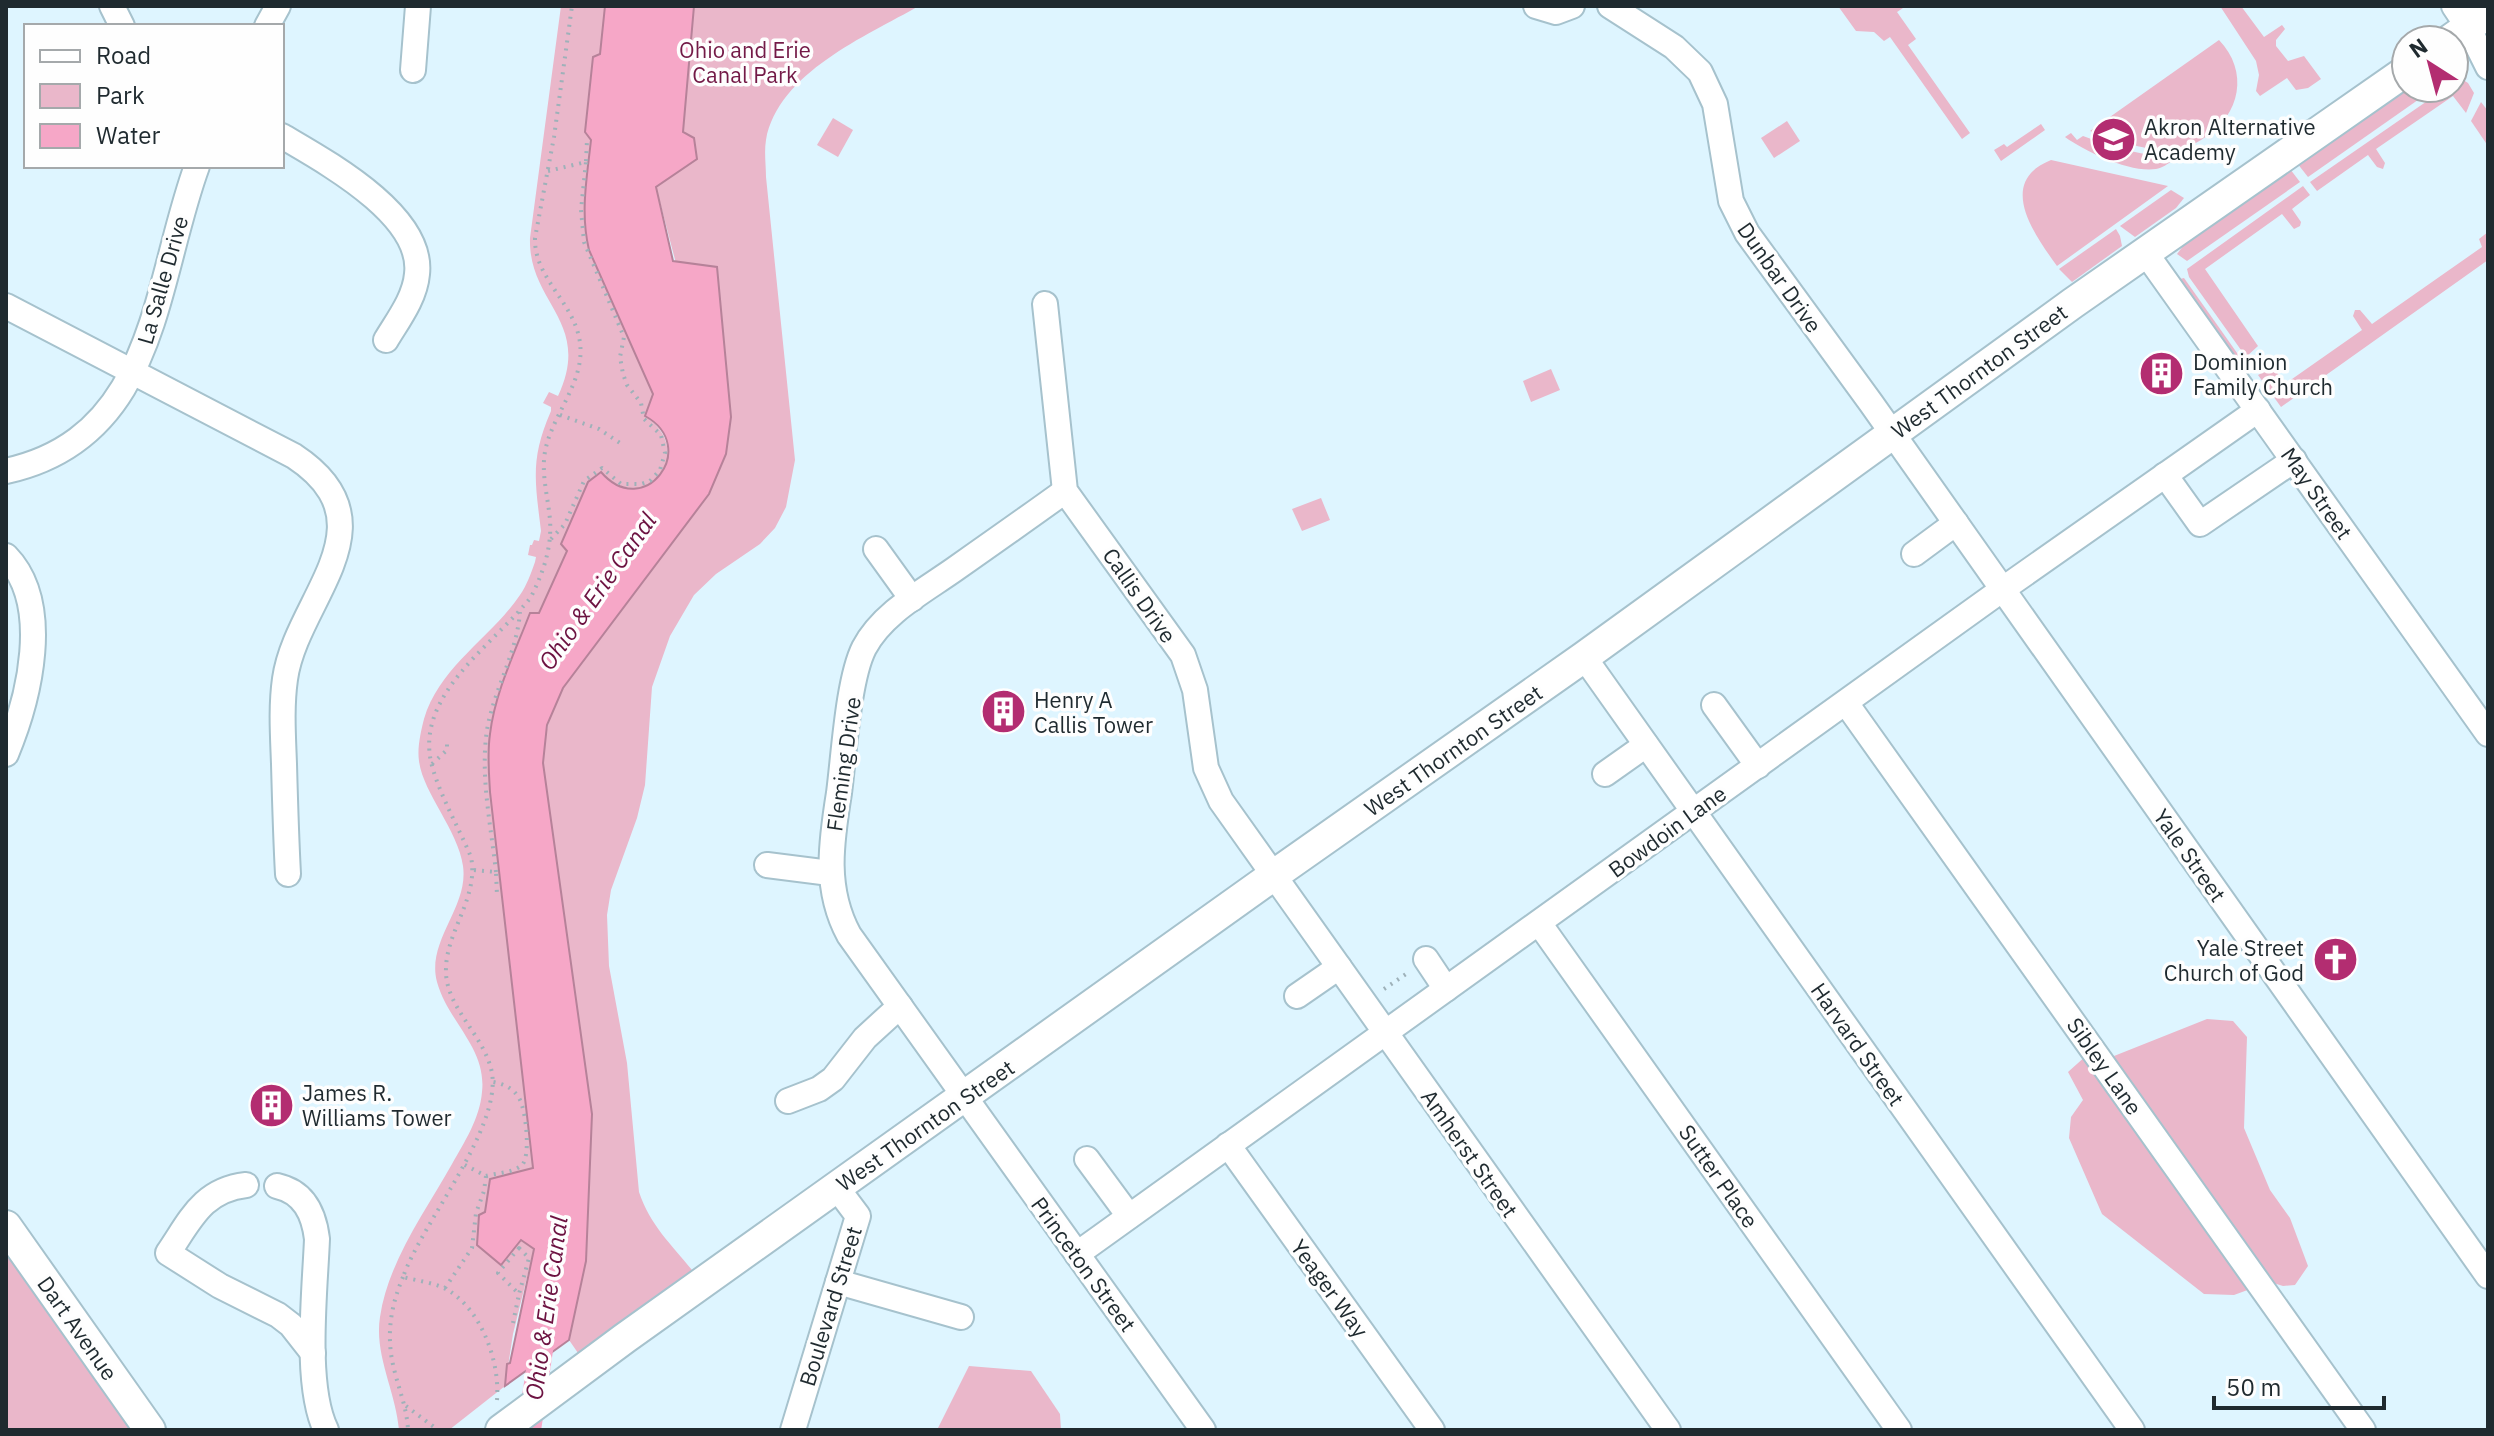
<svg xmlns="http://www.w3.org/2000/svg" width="2494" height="1436" font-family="'IBM Plex Sans',sans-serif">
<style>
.green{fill:#eab7ca}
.water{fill:#f6a7c7;stroke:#b68299;stroke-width:2}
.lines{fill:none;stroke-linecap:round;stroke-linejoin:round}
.canal{stroke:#f6a7c7;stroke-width:24}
.minor-casing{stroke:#a6c2cd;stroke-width:28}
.major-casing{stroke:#a6c2cd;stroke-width:34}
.path{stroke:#9eb1b9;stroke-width:4;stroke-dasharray:2 6;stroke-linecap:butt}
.minor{stroke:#fff;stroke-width:24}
.major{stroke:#fff;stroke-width:30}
.labels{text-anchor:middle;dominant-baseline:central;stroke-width:7;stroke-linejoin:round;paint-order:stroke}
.park-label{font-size:22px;fill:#731a47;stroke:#fefefe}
.poi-label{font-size:22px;fill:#1f2a2f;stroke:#fefefe;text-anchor:start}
.street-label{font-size:22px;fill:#1f2a2f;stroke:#fefefe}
.water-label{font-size:24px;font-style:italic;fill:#6c1241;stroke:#fefefe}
</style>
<rect width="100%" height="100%" fill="#def5ff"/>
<g class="green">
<path d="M561,6H605L600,54L593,58L585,132L591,140L584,199L586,241L653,394L645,416C699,452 645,519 601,472L561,544L567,551L539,613H530C505,678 485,721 490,792L533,1169L521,1240L534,1249L513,1334L505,1386L449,1430H399C396,1392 374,1355 380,1317C388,1262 425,1212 452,1164C464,1143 480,1118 482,1092C487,1048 448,1022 437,982C426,941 469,907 463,866C458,830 423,793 419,761C417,748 421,731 424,719C440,666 491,638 520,595C527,585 531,573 535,562L536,557L528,555L530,545H532L534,540L539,541L541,531C535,481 530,459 551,411V407L543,403L549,392L558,396C593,321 528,304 530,238Z"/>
<path d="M694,6H919C866,36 778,73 766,140C764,152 766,165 766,177L795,460L786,507L775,528L760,544L716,574L694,595L670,636L652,687L645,785L637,818L611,890L607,915L609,966L627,1063L639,1192C650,1225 671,1244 692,1270L578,1353L569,1340L586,1261L592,1114L544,773C541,742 549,715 563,688L709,494L726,454L656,187L683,133Z"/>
<polygon points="1838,6 1906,6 1897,12 1916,39 1908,45 1970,133 1962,139 1890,37 1884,41 1874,32 1856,31"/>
<polygon points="2220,6 2241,6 2264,37 2282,25 2285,29 2276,40 2276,46 2288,61 2304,56 2321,79 2308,88 2296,90 2287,78 2260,96 2256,91 2259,75 2256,61"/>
<path d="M2219,40C2249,71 2241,115 2204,138C2195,144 2185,149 2175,150C2148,153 2116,139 2090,131Z"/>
<polygon points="2460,78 2468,83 2474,93 2466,113 2453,96 2376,149 2385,163 2383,169 2377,167 2368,155 2317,191 2310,182 2446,88 2454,88 2454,82"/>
<polygon points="2406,88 2435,88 2308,177 2297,163"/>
<polygon points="2481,102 2488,111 2488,146 2471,121"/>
<polygon points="833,118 853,130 838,157 817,145"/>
<polygon points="1787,121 1800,141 1774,158 1761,138"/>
<polygon points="2041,124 2045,130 2001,161 1994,150 2004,144 2007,147"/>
<path d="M2071,133L2077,140L2083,136L2116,148L2173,160C2168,164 2162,168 2156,169C2130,173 2086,152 2065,137Z"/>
<path d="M2051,160L2168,186L2057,266C2034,234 1996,182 2051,160Z"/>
<polygon points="2290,169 2300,182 2187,261 2177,254 2187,241"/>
<polygon points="2303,186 2310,195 2292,209 2301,222 2300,226 2294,229 2282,214 2205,269 2258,346 2246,357 2189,277 2187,269"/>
<polygon points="2171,190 2184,198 2176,208 2135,237 2120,226"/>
<polygon points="2116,229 2120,236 2122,246 2072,282 2059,269"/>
<polygon points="2488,232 2488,260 2281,407 2258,375 2273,367 2285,384 2362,330 2353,316 2355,310 2360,310 2372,324 2482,247 2479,239"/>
<polygon points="2184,278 2242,360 2238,362 2180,279"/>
<polygon points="1551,369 1560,390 1531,402 1523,381"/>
<polygon points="1321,498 1330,520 1302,531 1292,509"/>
<polygon points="2207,1019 2233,1021 2247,1037 2244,1128 2270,1190 2290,1218 2308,1266 2295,1285 2283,1286 2267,1281 2109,1058"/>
<polygon points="2087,1055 2253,1288 2234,1295 2204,1294 2102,1214 2069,1138 2071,1117 2083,1100 2068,1072"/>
<polygon points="6,1248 133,1430 6,1430"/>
<polygon points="969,1366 1031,1371 1060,1414 1061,1430 937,1430"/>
</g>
<path class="water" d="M605,6H694L683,132L694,138L697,159L656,187L673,261L717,267L731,417L726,454L709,494L563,688L547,725L543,763L592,1114L586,1261L569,1340L505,1386L507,1364L510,1363L534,1249L521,1240L501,1265L477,1245L479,1215L485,1212L490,1179L533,1168L490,792C489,773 487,754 490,734C495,692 515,652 530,613H539L567,551L561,544L588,482L601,472C644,522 701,447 645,416L653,394L589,250C580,213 587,177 591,140L585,132L593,57L600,54Z"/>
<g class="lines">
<polyline class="canal" points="529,1430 544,1330"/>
<defs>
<g id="minor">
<polyline points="112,6 122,26"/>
<polyline points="1536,6 1556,12 1572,6"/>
<polyline points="1610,6 1674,47 1700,72 1715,104 1731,201 1747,233 1871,403 2488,1276"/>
<polyline points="2454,6 2468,27 2488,67"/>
<polyline points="267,26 278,6"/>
<polyline points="413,70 418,6"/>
<path d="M282,136C326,162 424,215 417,274C415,298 398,320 386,340"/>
<polyline points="2145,252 2488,734"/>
<polyline points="1045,304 1065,491 1183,655 1195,690 1206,768 1221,801 1668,1430"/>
<path d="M6,306L294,456C397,524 296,599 285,679C281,707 283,736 284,764C285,801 286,838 288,874"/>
<path d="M6,471C157,438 154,283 197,166"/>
<polyline points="2165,475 2200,524 2294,460"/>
<path d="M1065,491C1029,517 992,543 955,569C924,591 882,613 864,648C848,680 844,755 839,793C831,843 824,889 849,935L1203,1430"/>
<polyline points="876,549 912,599"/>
<polyline points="1914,554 1956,523"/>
<path d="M6,556C53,604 29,699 6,754"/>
<polyline points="1584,657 2132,1430"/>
<polyline points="1846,703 2363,1430"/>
<polyline points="1714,705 1758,766"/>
<polyline points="1605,774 1646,745"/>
<polyline points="767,865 830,873"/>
<polyline points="1539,923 1899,1430"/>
<polyline points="1426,959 1446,989"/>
<polyline points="1297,996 1339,967"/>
<polyline points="788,1101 819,1089 833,1079 865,1038 900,1006"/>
<polyline points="1228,1145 1432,1430"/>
<polyline points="1087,1159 1129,1216"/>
<path d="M246,1185C202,1190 190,1221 168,1253L220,1286L278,1315L291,1325L313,1353"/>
<path d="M277,1186C304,1192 314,1214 317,1239C315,1290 304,1385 326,1430"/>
<polyline points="1077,1254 2003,589 2258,410"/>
<polyline points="838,1282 961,1317"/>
<polyline points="793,1430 858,1216 837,1188"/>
</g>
<g id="major">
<polyline points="2450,40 2488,13"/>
<polyline points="6,1226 150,1430"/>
<polyline points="501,1430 625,1338 1274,875 1584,657 2073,303 2406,71"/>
</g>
</defs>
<use href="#minor" class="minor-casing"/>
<use href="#major" class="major-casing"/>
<g class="path">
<polyline points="548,171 586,162 587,140"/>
<polyline points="560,415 599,429 620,443"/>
<polyline points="551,539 565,524 584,481 602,468 621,484 641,484 650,481 660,470 665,453 661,435 644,419 641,403 627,385 623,374 620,357 624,337 584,242 581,210 586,162"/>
<polyline points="432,764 447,750 447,744"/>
<polyline points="474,870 496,872 497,895"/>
<path d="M496,872C491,826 480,776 487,730C494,689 517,653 520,612"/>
<polyline points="1384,989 1406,974"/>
<path d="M486,1176C496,1173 513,1173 522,1165C531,1156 526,1109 519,1098C513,1088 504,1084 493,1082"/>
<polygon points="519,1248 529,1258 519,1294 498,1273"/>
<path d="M403,1277C390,1308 386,1337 394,1369C399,1390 407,1408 408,1430"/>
<polyline points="445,1288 472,1248 476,1213 484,1191 486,1176 463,1164"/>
<polyline points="513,1323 519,1294"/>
<path d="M497,1400C500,1363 483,1314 451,1292C438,1283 418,1281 403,1277C423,1221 501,1129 492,1073C485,1035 444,1007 446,968C447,930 479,897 471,857C459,828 441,798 432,766C413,695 494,645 531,597C543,573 552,548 550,520C548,496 540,471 546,447C555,410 588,378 579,337C571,300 534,277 535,238L554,137L572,6"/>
<polyline points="406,1406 438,1430"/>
</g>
<use href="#minor" class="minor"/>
<use href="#major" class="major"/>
</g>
<defs>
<symbol id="school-disc" viewBox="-11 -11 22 22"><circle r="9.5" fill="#b32d71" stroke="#fefefe"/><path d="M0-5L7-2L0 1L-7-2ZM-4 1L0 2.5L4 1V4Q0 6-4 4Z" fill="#fff"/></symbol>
<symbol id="building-disc" viewBox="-11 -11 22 22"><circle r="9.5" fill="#b32d71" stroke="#fefefe"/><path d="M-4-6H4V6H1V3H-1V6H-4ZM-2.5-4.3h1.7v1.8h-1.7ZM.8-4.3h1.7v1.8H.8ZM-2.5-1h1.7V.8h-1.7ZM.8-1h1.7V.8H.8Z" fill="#fff"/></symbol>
<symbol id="church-disc" viewBox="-11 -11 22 22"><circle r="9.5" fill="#b32d71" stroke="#fefefe"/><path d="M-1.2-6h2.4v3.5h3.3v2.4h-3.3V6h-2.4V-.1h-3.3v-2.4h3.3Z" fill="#fff"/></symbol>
</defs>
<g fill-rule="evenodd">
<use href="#school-disc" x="2088" y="114" width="51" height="51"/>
<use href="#building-disc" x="2136" y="348" width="51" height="51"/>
<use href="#building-disc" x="978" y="686" width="51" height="51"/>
<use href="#church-disc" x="2310" y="934" width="51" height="51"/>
<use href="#building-disc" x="246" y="1080" width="51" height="51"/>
</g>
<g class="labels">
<g class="park-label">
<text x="745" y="49">Ohio and Erie<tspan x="745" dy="25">Canal Park</tspan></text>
</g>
<g class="poi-label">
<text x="2144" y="126">Akron Alternative<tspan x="2144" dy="25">Academy</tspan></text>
<text x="2193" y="361">Dominion<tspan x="2193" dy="25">Family Church</tspan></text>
<text x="1034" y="699">Henry A<tspan x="1034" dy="25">Callis Tower</tspan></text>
<text x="2304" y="947" text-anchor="end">Yale Street<tspan x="2304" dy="25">Church of God</tspan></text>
<text x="302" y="1092">James R.<tspan x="302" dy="25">Williams Tower</tspan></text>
</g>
<g class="street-label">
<text transform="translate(1780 277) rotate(55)">Dunbar Drive</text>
<text transform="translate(162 280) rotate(-74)">La Salle Drive</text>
<text transform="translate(1979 371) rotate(-36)">West Thornton Street</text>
<text transform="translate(2317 493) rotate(55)">May Street</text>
<text transform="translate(1140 595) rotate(55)">Callis Drive</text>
<text transform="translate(1453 750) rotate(-35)">West Thornton Street</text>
<text transform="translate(843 764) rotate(-82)">Fleming Drive</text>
<text transform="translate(1667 831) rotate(-36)">Bowdoin Lane</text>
<text transform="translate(2190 855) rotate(55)">Yale Street</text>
<text transform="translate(1858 1044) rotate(55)">Harvard Street</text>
<text transform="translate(2105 1066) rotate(55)">Sibley Lane</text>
<text transform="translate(925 1125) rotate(-35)">West Thornton Street</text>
<text transform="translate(1470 1153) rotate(55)">Amherst Street</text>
<text transform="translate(1719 1176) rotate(55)">Sutter Place</text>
<text transform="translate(1084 1264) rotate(54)">Princeton Street</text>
<text transform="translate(1330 1288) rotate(54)">Yeager Way</text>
<text transform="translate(830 1306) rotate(-73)">Boulevard Street</text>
<text transform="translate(78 1328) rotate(55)">Dart Avenue</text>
</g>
<g class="water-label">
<text transform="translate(597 591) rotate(-55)">Ohio &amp; Erie Canal</text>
<text transform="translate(546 1308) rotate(-82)">Ohio &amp; Erie Canal</text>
</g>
</g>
<rect width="2494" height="1436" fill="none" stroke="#1f2a2f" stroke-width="16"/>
<rect x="24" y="24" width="260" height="144" fill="#fefefe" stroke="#a5a9ab" stroke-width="2"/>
<rect x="40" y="50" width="40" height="12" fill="#ffffff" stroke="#a5a9ab" stroke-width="2"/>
<text x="96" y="64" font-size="24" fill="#1f2a2f">Road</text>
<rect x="40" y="84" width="40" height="24" fill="#eab7ca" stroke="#a5a9ab" stroke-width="2"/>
<text x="96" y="104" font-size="24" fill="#1f2a2f">Park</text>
<rect x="40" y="124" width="40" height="24" fill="#f6a7c7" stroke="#a5a9ab" stroke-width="2"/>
<text x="96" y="144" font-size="24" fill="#1f2a2f">Water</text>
<g transform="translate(2430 64) rotate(324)"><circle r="38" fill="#fefefe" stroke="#a5a9ab" stroke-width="2"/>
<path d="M0-6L14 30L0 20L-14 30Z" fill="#b32d71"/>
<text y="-12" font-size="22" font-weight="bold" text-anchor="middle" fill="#1f2a2f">N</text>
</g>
<path d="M2214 1396v12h170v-12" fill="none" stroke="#1f2a2f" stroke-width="4"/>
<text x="2226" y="1396" font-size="24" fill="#1f2a2f" stroke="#fefefe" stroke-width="6" paint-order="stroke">50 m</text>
</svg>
